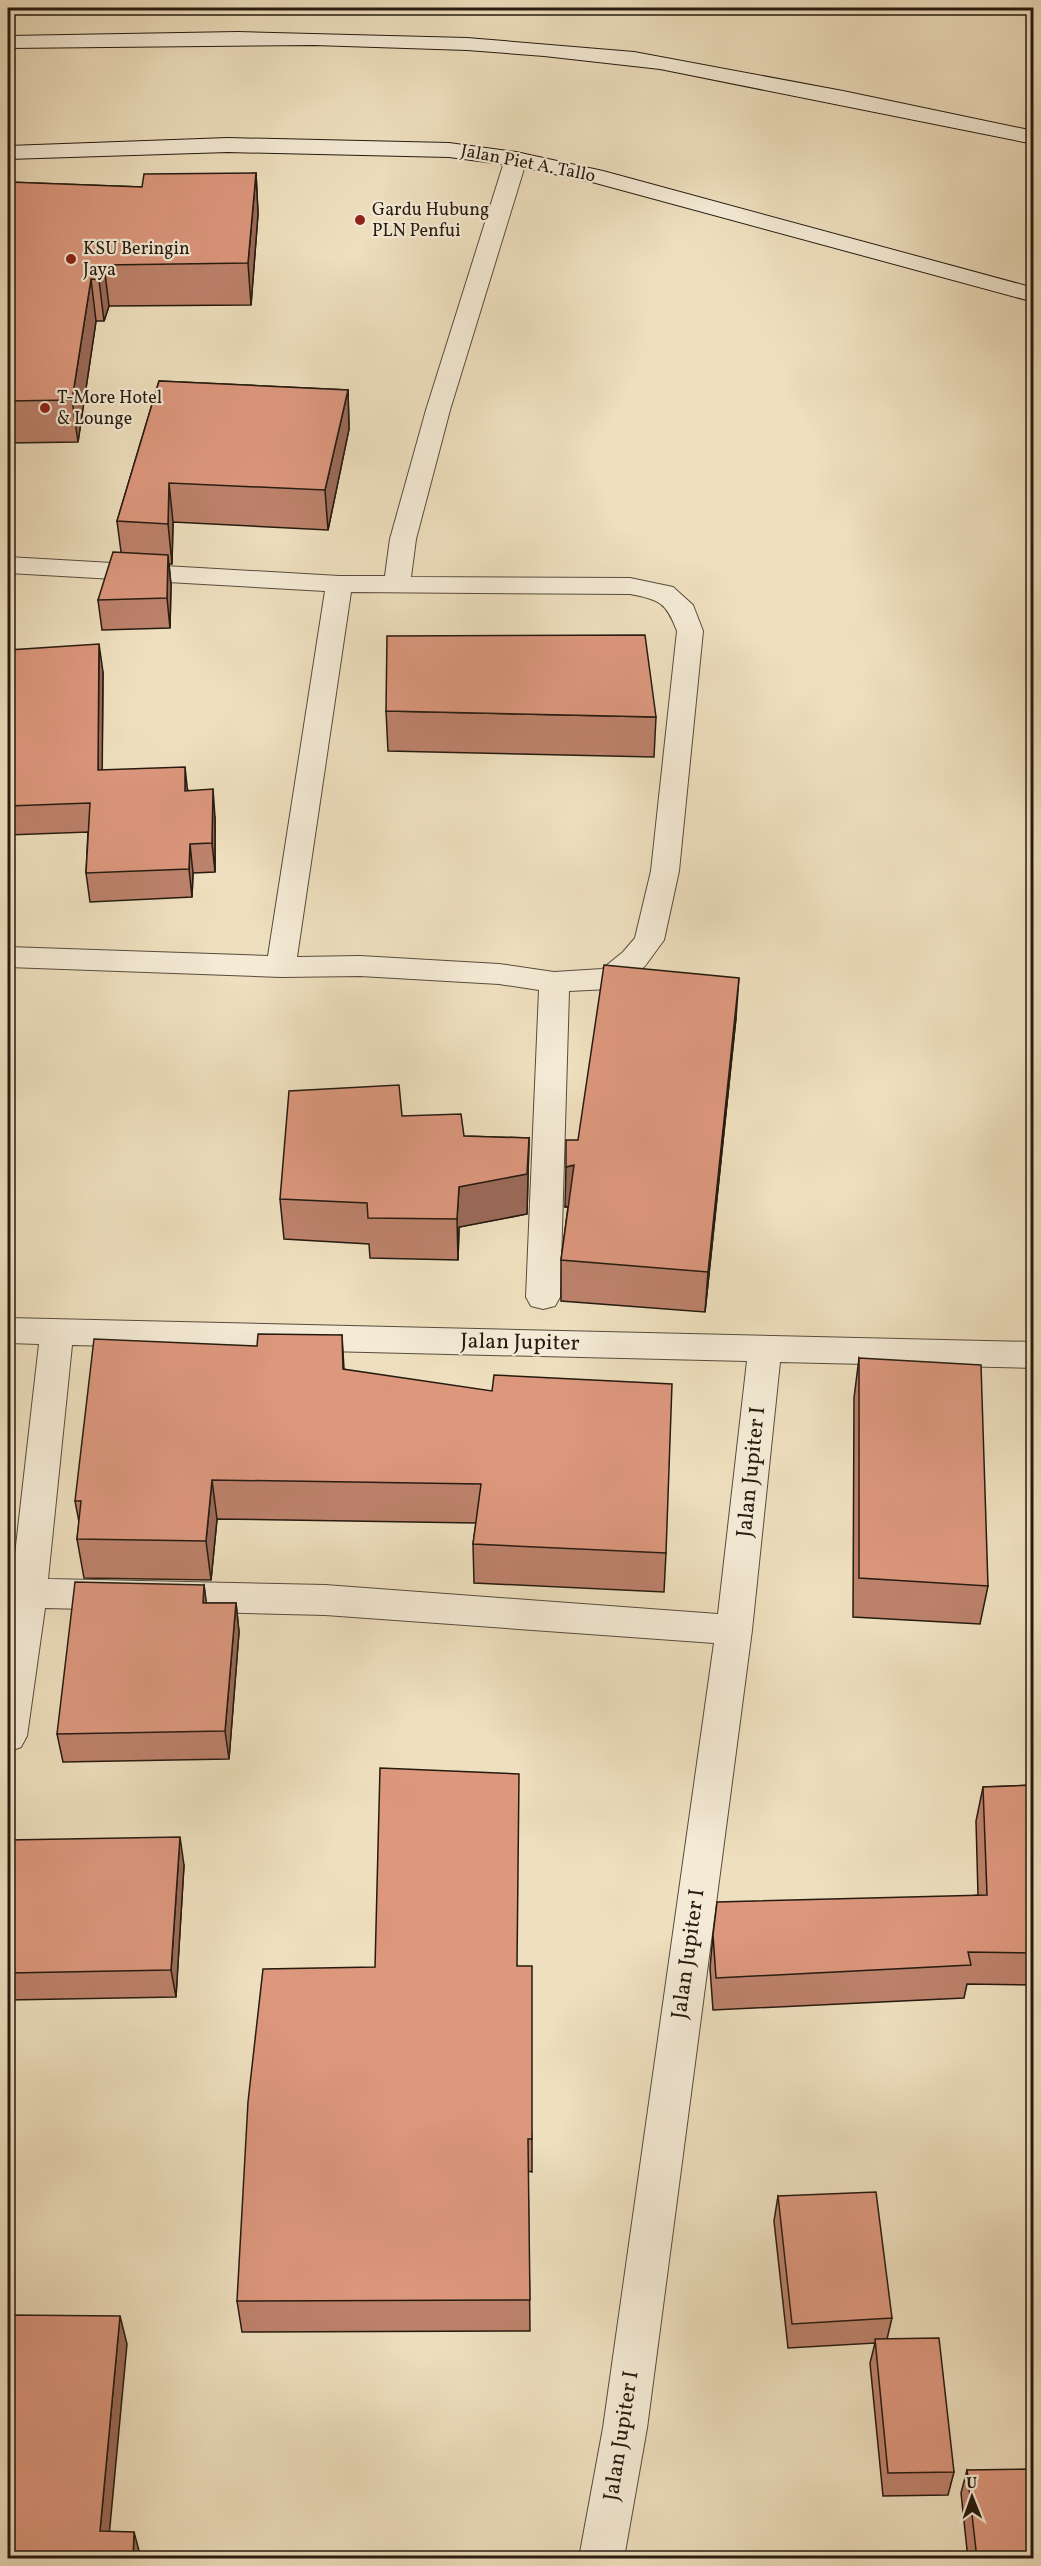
<svg xmlns="http://www.w3.org/2000/svg" width="1041" height="2566" font-family="Vollkorn,serif">
<style>
.lines{fill:none;stroke-linecap:round;stroke-linejoin:round}
.minor-casing{stroke:#584c3c;stroke-width:2}
.secondary-casing{stroke:#261b10;stroke-width:2}
.minor{fill:#f4ead5;fill-rule:evenodd}
.secondary{fill:#f4ead5;fill-rule:evenodd}
.wall{fill:#bd826c;stroke:#261b10;stroke-width:1.5}
.shaded-wall{fill:#9a6a58;stroke:#261b10;stroke-width:1.5}
.building{fill:#dc977d;stroke:#261b10;stroke-width:1.5}
.poi-dot{fill:#8f2418;stroke:#f4ead5;stroke-width:2}
.labels{text-anchor:middle;dominant-baseline:central;stroke-width:4.5;stroke-linejoin:round;paint-order:stroke}
.far-street-label{font-size:18px;fill:#261b10;stroke:#f4ead5}
.far-poi-label{font-size:18px;fill:#261b10;stroke:#f4ead5;text-anchor:start}
.street-label{font-size:22px;fill:#261b10;stroke:#f4ead5}
</style>
<rect width="100%" height="100%" fill="#eedfbe"/>
<filter id="stains"><feTurbulence type="fractalNoise" baseFrequency=".00333" numOctaves="4"/><feColorMatrix values="0 0 0 0 .2 0 0 0 0 .09 0 0 0 0 .02 0 0 0 .5 -.17"/></filter>
<radialGradient id="worn" r=".72"><stop offset=".6" stop-color="#630" stop-opacity="0"/><stop offset="1" stop-color="#630" stop-opacity=".3"/></radialGradient>
<g class="lines">
<defs>
<g id="minor">
<path d="M516,152L524,154L527,159L450,410L416,539L411,577L630,578L673,587L693,605L703,631L679,871L664,940L645,966L620,986L609,989L569,991L560,1297L555,1306L543,1309L531,1306L526,1297L539,990L499,984L360,976L281,977L8,967V947L268,956L325,591L8,573V557L339,576H385L390,539L426,410L505,159L508,154ZM351,592L630,594C660,600 666,602 677,631L651,871L635,938L623,952L602,969L554,972L499,964L360,956L297,957Z"/>
<path d="M8,1318L1034,1342V1368L780,1362L752,1630L647,2428L624,2558H579L603,2428L714,1643L325,1615L45,1608L27,1736L21,1747L8,1752V1616L39,1344L8,1343ZM72,1345L747,1361L718,1614L325,1585L48,1579Z"/>
</g>
<g id="secondary">
<polygon points="238,32 467,38 634,52 843,91 1034,131 1034,144 660,69 544,56 467,50 314,45 8,48 8,36"/>
<polygon points="228,138 449,143 516,152 603,171 1034,288 1034,302 592,182 516,166 449,157 228,152 8,159 8,146"/>
</g>
</defs>
<use href="#minor" class="minor-casing"/>
<use href="#secondary" class="secondary-casing"/>
<use href="#minor" class="minor"/>
<use href="#secondary" class="secondary"/>
</g>
<g class="wall">
<polygon points="256,173 258,214 251,305 109,306 104,321 96,321 78,442 8,443 8,182 142,187"/>
<polygon points="159,381 348,390 349,429 328,530 173,522 172,564 169,564 171,585 170,628 102,630 98,600 121,552 117,521"/>
<polygon points="8,650 103,672 102,770 188,790 215,817 215,872 193,873 192,897 90,902 86,873 88,832 8,835"/>
<polygon points="386,711 656,717 654,757 388,751"/>
<polygon points="736,1018 705,1312 561,1301 561,1260 568,1207 565,1207 578,1140"/>
<polygon points="402,1116 464,1136 529,1138 527,1214 459,1227 458,1260 370,1258 369,1244 284,1239 280,1199"/>
<polygon points="342,1335 344,1369 666,1553 664,1592 474,1583 473,1544 476,1523 217,1519 211,1580 84,1578 77,1539 79,1522 75,1501 257,1346"/>
<polygon points="859,1358 988,1586 980,1624 853,1617 854,1398"/>
<polygon points="204,1585 206,1603 236,1603 239,1632 229,1759 63,1762 57,1734"/>
<polygon points="1034,1785 1034,1985 967,1984 964,1998 713,2010 710,1968 713,1935 978,1895 976,1821 983,1787"/>
<polygon points="8,1840 184,1865 176,1997 8,2000"/>
<polygon points="517,1966 532,2139 532,2172 528,2171 530,2331 242,2332 237,2301"/>
<polygon points="778,2196 892,2318 887,2339 954,2472 948,2495 883,2496 870,2363 875,2343 788,2348 774,2221"/>
<polygon points="967,2470 1034,2559 968,2559 961,2493"/>
</g>
<g class="shaded-wall">
<polygon points="256,173 258,214 251,305 248,263"/>
<polygon points="104,265 109,306 104,321 99,280"/>
<polygon points="91,279 96,321 78,442 72,400"/>
<polygon points="348,390 349,429 328,530 325,490"/>
<polygon points="169,483 173,522 172,564 168,524"/>
<polygon points="168,555 171,585 170,628 167,598"/>
<polygon points="99,644 103,672 102,799 98,770"/>
<polygon points="185,767 188,795 185,791"/>
<polygon points="213,789 215,817 215,872 212,843"/>
<polygon points="190,844 193,873 192,897 189,869"/>
<polygon points="739,978 736,1018 705,1312 708,1272"/>
<polygon points="529,1138 527,1214 459,1227 458,1260 457,1219 459,1187"/>
<polygon points="574,1165 573,1206 565,1207 566,1167"/>
<polygon points="212,1480 217,1519 211,1580 206,1541"/>
<polygon points="204,1585 208,1614 203,1603"/>
<polygon points="236,1603 239,1632 229,1759 225,1731"/>
<polygon points="180,1837 184,1865 176,1997 171,1970"/>
<polygon points="120,2316 127,2344 107,2558 100,2531"/>
<polygon points="134,2532 141,2558 133,2559"/>
</g>
<g class="building">
<polygon points="256,173 248,263 104,265 99,280 91,279 72,400 8,401 8,182 142,187 144,174"/>
<polygon points="159,381 348,390 325,490 169,483 168,524 117,521"/>
<polygon points="113,552 168,555 167,598 98,600"/>
<polygon points="645,635 656,717 386,711 387,636"/>
<polygon points="99,644 98,770 185,767 185,791 213,789 212,843 190,844 189,869 86,873 90,803 8,806 8,650"/>
<polygon points="604,965 739,978 708,1272 561,1260 574,1165 566,1167 566,1140 578,1140"/>
<polygon points="399,1085 402,1116 461,1114 464,1136 529,1138 527,1174 459,1187 457,1219 368,1218 367,1203 280,1199 289,1091"/>
<polygon points="258,1334 342,1335 343,1369 492,1391 494,1375 672,1384 666,1553 473,1544 481,1484 212,1480 206,1541 77,1539 81,1501 75,1501 94,1339 257,1346"/>
<polygon points="859,1358 981,1365 988,1586 859,1578"/>
<polygon points="75,1582 204,1585 203,1603 236,1603 225,1731 57,1734"/>
<polygon points="380,1768 519,1774 517,1966 532,1966 532,2139 528,2139 530,2300 237,2301 248,2102 263,1969 375,1967"/>
<polygon points="1034,1785 1034,1953 968,1952 971,1965 716,1978 713,1935 717,1902 987,1895 983,1787"/>
<polygon points="180,1837 171,1970 8,1973 8,1840"/>
<polygon points="876,2192 892,2318 792,2324 778,2196"/>
<polygon points="8,2315 120,2316 100,2531 134,2532 133,2559 8,2559"/>
<polygon points="939,2338 954,2472 888,2473 875,2339"/>
<polygon points="1034,2469 1034,2559 977,2559 967,2470"/>
</g>
<g class="poi-dot">
<circle cx="360" cy="220" r="6"/>
<circle cx="71" cy="259" r="6"/>
<circle cx="45" cy="408" r="6"/>
</g>
<g class="labels">
<g class="far-street-label">
<text transform="translate(528 164) rotate(11)">Jalan Piet A. Tallo</text>
</g>
<g class="far-poi-label">
<text x="372" y="210">Gardu Hubung<tspan x="372" dy="21">PLN Penfui</tspan></text>
<text x="83" y="249">KSU Beringin<tspan x="83" dy="21">Jaya</tspan></text>
<text x="57" y="398">T-More Hotel<tspan x="57" dy="21">&amp; Lounge</tspan></text>
</g>
<g class="street-label">
<text transform="translate(520 1343) rotate(1)">Jalan Jupiter</text>
<text transform="translate(752 1472) rotate(-84)">Jalan Jupiter I</text>
<text transform="translate(689 1954) rotate(-82)">Jalan Jupiter I</text>
<text transform="translate(622 2436) rotate(-81)">Jalan Jupiter I</text>
</g>
</g>
<rect width="1041" height="2566" fill="none" stroke="#eedfbe" stroke-width="30"/>
<rect x="9" y="9" width="1023" height="2548" fill="none" stroke="#261b10" stroke-width="3"/>
<rect x="15" y="15" width="1011" height="2536" fill="none" stroke="#261b10" stroke-width="1.5"/>
<g transform="translate(972 2497) rotate(359)" stroke="#f4ead5" stroke-width="4.5" paint-order="stroke">
<path d="M0-4.5L10 22L0 15L-10 22Z" fill="#261b10"/>
<text y="-9" font-size="16" font-weight="bold" text-anchor="middle" fill="#261b10">U</text>
</g>
<rect width="100%" height="100%" filter="url(#stains)"/>
<rect width="100%" height="100%" fill="url(#worn)"/>
</svg>
